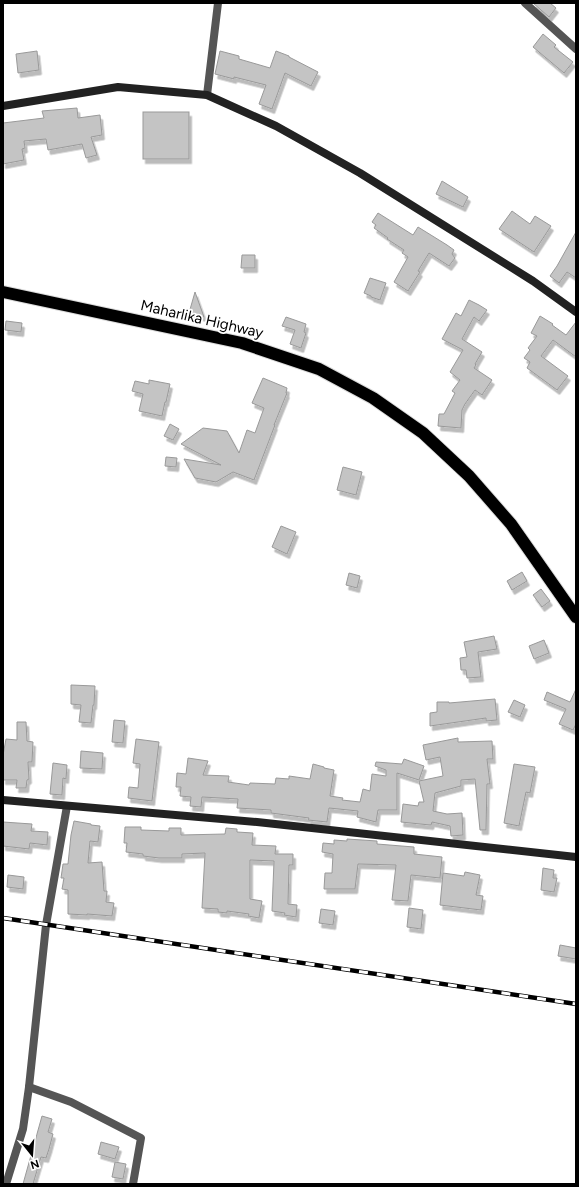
<svg xmlns="http://www.w3.org/2000/svg" width="579" height="1187" font-family="Figtree,sans-serif">
<style>
.building{fill:#c4c4c4;stroke:#999;filter:url(#shadow)}
.lines{fill:none;stroke-linecap:round;stroke-linejoin:round}
.highway-casing{stroke:#dbdbdb;stroke-width:14}
.street{stroke:#555;stroke-width:8}
.secondary{stroke:#222;stroke-width:8}
.highway{stroke:#000;stroke-width:12}
.rail-casing{stroke:#000;stroke-width:4.5}
.rail{stroke:#fff;stroke-width:3;stroke-dasharray:9;stroke-linecap:butt}
.labels{text-anchor:middle;dominant-baseline:central;stroke-width:3.5;stroke-linejoin:round;paint-order:stroke}
.street-label{font-size:15px;fill:#000;stroke:#fff}
</style>
<defs>
<filter id="shadow"><feDropShadow dx="2.5" dy="4.5" stdDeviation="0" flood-color="#0004"/></filter>
</defs>
<rect width="100%" height="100%" fill="#fff"/>
<g class="building">
<polygon points="533,3 550,3 556,8 549,17"/>
<polygon points="543,34 556,45 554,47 573,62 564,73 533,47"/>
<polygon points="37,51 39,70 18,73 16,54"/>
<polygon points="220,51 239,56 239,59 270,68 276,51 289,56 289,57 318,72 311,86 285,73 272,109 259,104 266,85 234,77 234,79 215,74"/>
<polygon points="77,108 78,118 100,115 102,135 91,137 97,155 86,158 82,144 48,150 46,139 24,141 25,148 22,149 24,160 3,164 3,123 44,118 42,111"/>
<rect x="143" y="112" width="46" height="47"/>
<polygon points="442,181 468,197 463,207 436,194"/>
<polygon points="512,211 530,224 535,216 551,226 534,252 499,229"/>
<polygon points="378,213 413,235 418,227 447,245 454,250 452,254 455,258 449,266 429,253 418,271 420,272 408,291 394,282 408,257 402,253 404,250 387,239 388,238 374,228 376,225 372,222"/>
<polygon points="576,232 576,278 567,272 559,283 550,276 557,266"/>
<polygon points="242,255 255,255 255,268 241,268"/>
<polygon points="370,278 386,283 380,300 371,297 371,296 364,293"/>
<polygon points="195,292 204,317 189,313"/>
<polygon points="469,300 479,305 487,310 479,321 474,317 462,339 482,352 475,364 476,365 474,368 492,380 482,395 475,390 465,404 462,410 461,428 438,426 439,414 444,414 455,393 452,391 460,380 450,372 463,350 442,339 456,313 461,316"/>
<polygon points="540,316 553,324 552,325 566,335 576,322 576,357 553,340 541,356 568,376 557,390 527,368 530,362 524,358 530,350 528,348 537,336 531,333"/>
<polygon points="286,317 306,324 304,332 306,333 301,348 290,344 295,330 282,326"/>
<polygon points="6,321 22,323 21,332 5,330"/>
<polygon points="263,378 287,388 286,393 287,393 274,425 275,425 254,480 233,472 216,482 195,478 184,459 221,465 181,444 203,428 227,431 239,453 247,430 255,433 264,408 252,403"/>
<polygon points="149,380 170,384 166,402 165,402 162,416 139,411 143,394 132,391 135,381 149,384"/>
<polygon points="170,424 179,429 173,440 164,436"/>
<polygon points="166,457 177,458 176,467 165,466"/>
<polygon points="343,467 362,472 356,495 337,490"/>
<polygon points="281,526 296,532 287,554 272,547"/>
<polygon points="522,572 527,581 512,590 507,581"/>
<polygon points="349,573 360,576 357,588 346,585"/>
<polygon points="541,589 550,601 542,607 533,595"/>
<polygon points="494,636 497,649 478,652 481,677 467,678 466,670 461,670 460,658 467,657 464,642"/>
<polygon points="544,640 549,653 534,659 529,646"/>
<polygon points="71,685 95,686 94,705 93,705 91,723 79,722 81,705 71,704"/>
<polygon points="576,689 576,724 573,730 559,724 566,709 544,700 547,692 570,702"/>
<polygon points="495,699 497,720 486,721 486,718 430,726 430,713 437,712 437,702 449,702 449,703"/>
<polygon points="514,700 525,705 520,717 508,712"/>
<polygon points="114,720 125,721 123,743 112,742"/>
<polygon points="17,722 26,722 27,741 33,742 32,762 28,762 29,779 27,780 26,788 16,788 17,780 3,780 3,755 6,739 17,740"/>
<polygon points="458,738 458,742 492,741 493,759 487,759 490,784 487,784 486,830 480,830 475,779 461,780 461,786 435,793 433,811 447,814 462,813 463,835 451,836 450,826 432,822 431,825 430,825 401,822 403,804 418,806 419,802 424,802 419,781 443,776 440,757 426,760 423,745"/>
<polygon points="136,739 159,742 152,801 128,798 129,787 138,788 140,764 133,763"/>
<polygon points="81,751 103,753 102,769 80,768"/>
<polygon points="188,758 208,761 203,775 229,776 228,782 249,785 250,783 275,784 276,778 289,779 289,776 310,779 313,764 324,767 324,768 334,770 330,796 343,798 342,800 360,802 363,789 370,791 372,774 386,776 386,770 375,766 376,762 402,764 404,759 424,766 419,780 397,773 397,810 378,810 376,822 357,817 358,811 329,808 327,822 308,820 309,818 271,813 271,810 237,808 238,799 202,797 201,807 190,806 191,797 180,796 181,787 176,787 177,773 186,774"/>
<polygon points="53,763 67,765 66,779 63,778 62,795 50,794"/>
<polygon points="514,764 535,767 530,793 526,792 519,826 504,823"/>
<polygon points="74,821 91,824 91,825 100,826 98,842 90,841 88,863 102,862 104,891 107,891 106,902 114,903 112,916 87,914 87,915 68,914 68,890 62,889 64,878 61,878 63,864 68,864 71,835"/>
<polygon points="3,822 32,824 31,831 48,832 47,845 30,843 29,849 3,846"/>
<polygon points="125,827 141,827 141,830 169,831 169,828 181,828 181,835 225,834 226,828 237,829 237,832 253,833 252,845 276,846 275,854 293,854 293,865 289,865 288,904 297,905 296,917 284,915 285,913 272,911 274,861 250,860 250,899 262,901 259,918 248,916 249,914 227,911 227,913 218,912 218,909 202,908 205,853 182,854 182,858 159,858 143,856 143,854 126,852 127,843 124,843"/>
<polygon points="347,839 377,841 377,844 414,847 414,854 442,857 440,878 411,875 408,901 392,900 396,865 358,864 355,889 324,889 325,873 332,873 333,854 322,852 323,843 334,844 334,840 347,841"/>
<polygon points="543,868 554,870 553,878 557,878 554,892 541,890"/>
<polygon points="465,872 480,875 476,895 483,896 481,910 440,905 443,873 464,876"/>
<polygon points="8,875 24,877 23,889 7,887"/>
<polygon points="409,908 423,910 421,929 407,927"/>
<polygon points="321,909 335,911 333,925 319,923"/>
<polygon points="560,945 576,948 576,959 558,956"/>
<polygon points="42,1116 52,1119 48,1132 53,1134 49,1149 46,1158 41,1157 33,1184 23,1184"/>
<polygon points="101,1142 119,1147 115,1159 98,1154"/>
<polygon points="115,1162 126,1164 123,1179 112,1177"/>
</g>
<g class="lines">
<defs>
<polyline id="highway" points="3,292 242,343 319,369 373,398 423,433 469,476 511,524 576,617"/>
</defs>
<use href="#highway" class="highway-casing"/>
<g class="street">
<polyline points="525,3 576,49"/>
<polyline points="207,95 218,3"/>
<polyline points="29,1087 46,925 67,806"/>
<polyline points="6,1184 23,1129 29,1087 71,1102 141,1138 133,1184"/>
</g>
<g class="secondary">
<polyline points="3,106 118,87 207,95 276,126 360,173 533,281 576,312"/>
<polyline points="3,800 257,822 576,857"/>
</g>
<use href="#highway" class="highway"/>
<defs>
<polyline id="rail" points="3,918 576,1004"/>
</defs>
<use href="#rail" class="rail-casing"/>
<use href="#rail" class="rail"/>
</g>
<g class="labels">
<g class="street-label">
<text transform="translate(202 319) rotate(13)">Maharlika Highway</text>
</g>
</g>
<rect width="579" height="1187" fill="none" stroke="#000000" stroke-width="8"/>
<g transform="translate(32 1155) rotate(163)" stroke="#ffffff" stroke-width="3" paint-order="stroke">
<path d="M0-3L7 15L0 10L-7 15Z" fill="#000000"/>
<text y="-6" font-size="11" font-weight="bold" text-anchor="middle" fill="#000000">N</text>
</g>
</svg>
